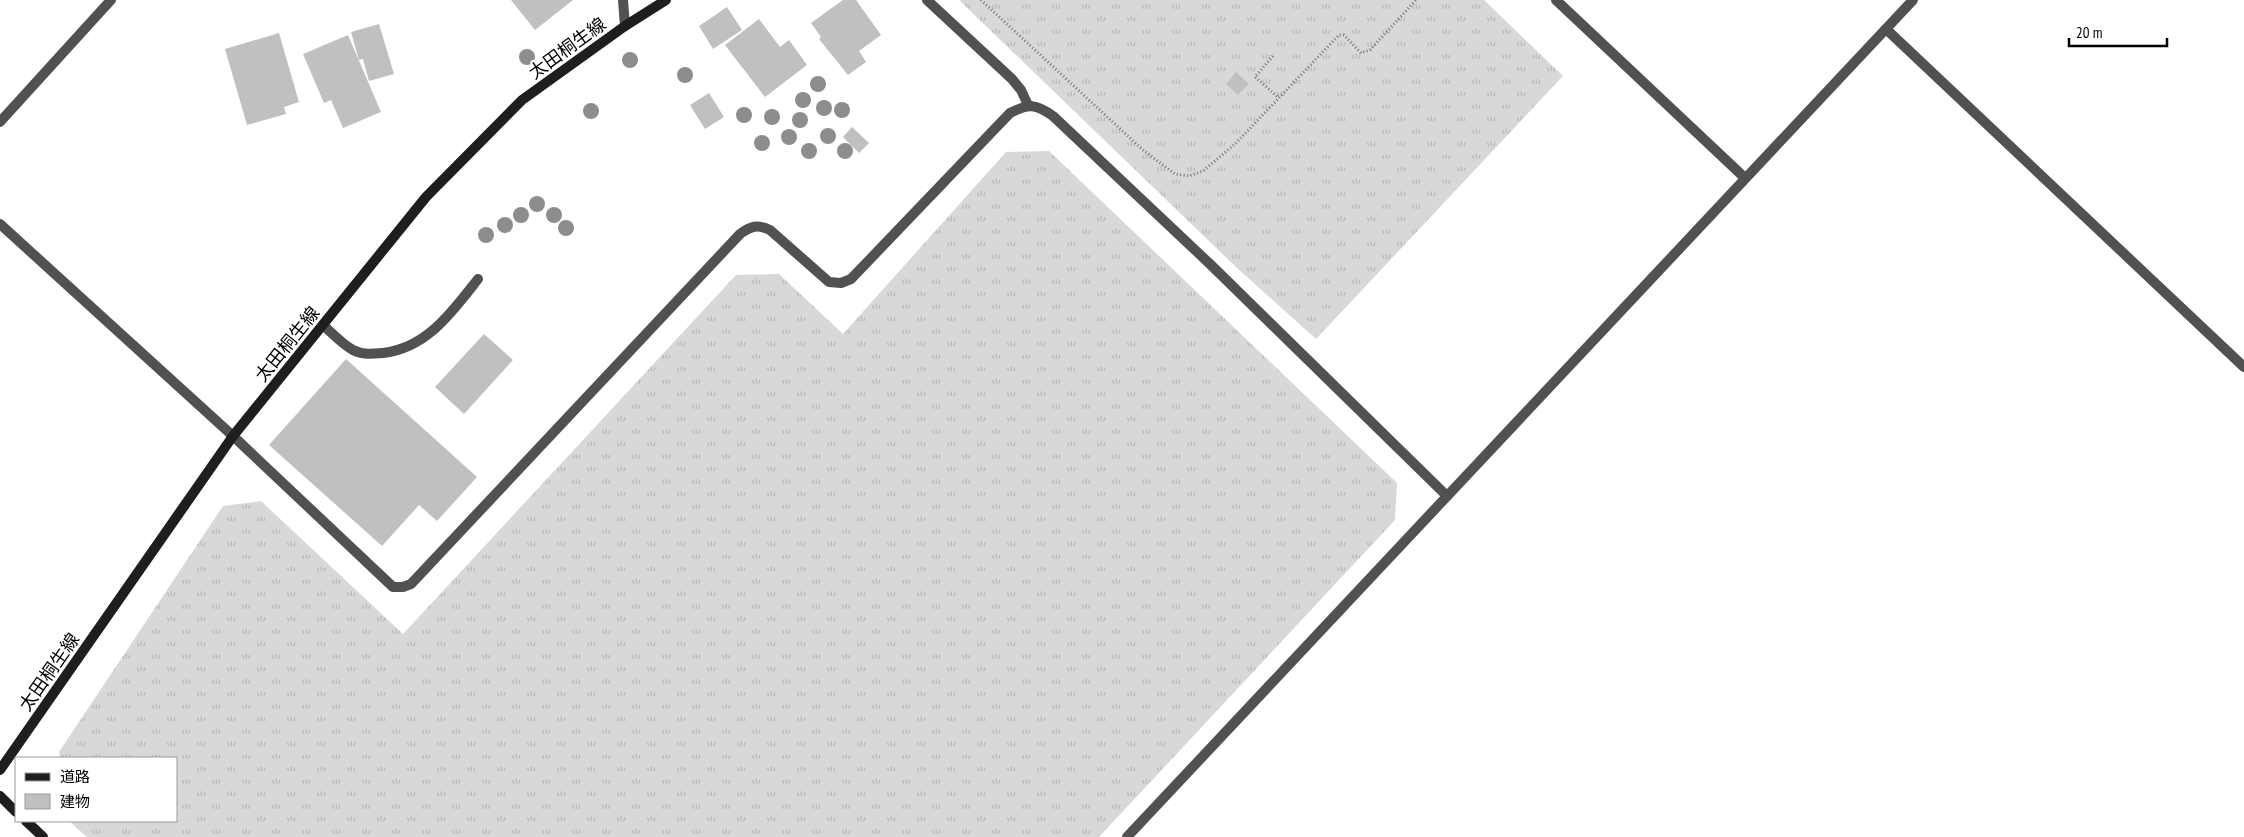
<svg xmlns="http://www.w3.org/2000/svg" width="2244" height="837" font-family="'PT Sans Narrow','Noto Sans JP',sans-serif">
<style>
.grass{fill:url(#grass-tufts)}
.building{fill:#c0c0c0}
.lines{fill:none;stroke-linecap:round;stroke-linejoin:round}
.path{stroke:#737373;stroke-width:3;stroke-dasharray:1 2.5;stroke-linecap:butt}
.lane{stroke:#515151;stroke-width:10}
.street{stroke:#515151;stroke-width:10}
.secondary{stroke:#1e1e1e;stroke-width:10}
.tree{fill:#8d8d8d}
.labels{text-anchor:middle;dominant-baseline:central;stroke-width:4;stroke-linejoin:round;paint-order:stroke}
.street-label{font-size:18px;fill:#000;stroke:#fff}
</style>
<defs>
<pattern id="grass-tufts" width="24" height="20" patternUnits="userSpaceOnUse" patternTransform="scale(1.25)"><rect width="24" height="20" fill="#d8d8d8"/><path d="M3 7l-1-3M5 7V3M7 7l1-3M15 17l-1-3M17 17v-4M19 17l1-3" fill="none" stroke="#b8b8b8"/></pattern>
</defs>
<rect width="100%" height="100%" fill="#fff"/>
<g class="grass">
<polygon points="959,0 1484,0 1563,76 1316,339 1237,268"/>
<polygon points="1049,151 1397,483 1395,520 1099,837 87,837 69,821 176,821 176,758 60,758 59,752 223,506 261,501 403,634 736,275 779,274 843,334 1006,152"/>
</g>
<g class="building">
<polygon points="511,0 573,0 535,30"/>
<polygon points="843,0 856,0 881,35 859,51 866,62 848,75 819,39 821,37 811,23"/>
<polygon points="727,7 742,30 713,49 699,26"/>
<polygon points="759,19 780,47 789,40 807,65 765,97 725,45"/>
<polygon points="379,24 394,74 369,81 363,59 359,60 351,32"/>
<polygon points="279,33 299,102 284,107 286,114 247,125 225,49"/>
<polygon points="348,35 381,112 343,128 331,100 324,103 303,54"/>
<polygon points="1236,72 1249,84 1238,95 1226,84"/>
<polygon points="709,93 724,117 705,129 690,105"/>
<polygon points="852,127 869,143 859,153 843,137"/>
<polygon points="484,334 513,360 464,414 435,387"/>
<polygon points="346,359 477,477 437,521 419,505 382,546 269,445"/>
</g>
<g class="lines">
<g class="path">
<polyline points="981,0 1143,150 1175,174 1189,176 1203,171 1235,144 1339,35 1344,35 1361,53 1370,50 1416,0"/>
<polyline points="1273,56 1255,77 1279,98"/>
</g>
<g class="lane">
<polyline points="623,0 625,26"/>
<polyline points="927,0 1012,79 1021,90 1028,105"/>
<polyline points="0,122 111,0"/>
<polyline points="0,224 233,436"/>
<path d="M323,325C332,333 342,344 353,350C363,355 372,354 383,353C427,348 452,312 478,279"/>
</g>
<g class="street">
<polyline points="1556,0 1745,178"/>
<polyline points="1886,29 2244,367"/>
<path d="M233,436L393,587H403L411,584L740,234C751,226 757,224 770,230L829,282L841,283L851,279L1010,113C1029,103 1036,104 1053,116L1211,265L1447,496"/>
<polyline points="1127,837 1913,0"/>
</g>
<g class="secondary">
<polyline points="0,770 233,436 426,197 522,100 625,26 666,0"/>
<polyline points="0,796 16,812"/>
<polyline points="26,821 43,837"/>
</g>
</g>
<g class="tree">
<circle cx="527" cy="57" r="8"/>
<circle cx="630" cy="60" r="8"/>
<circle cx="685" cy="75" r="8"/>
<circle cx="818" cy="84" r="8"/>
<circle cx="803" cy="100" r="8"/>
<circle cx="824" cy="108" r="8"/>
<circle cx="842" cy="110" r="8"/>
<circle cx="591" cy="111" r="8"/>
<circle cx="744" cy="115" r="8"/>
<circle cx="772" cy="117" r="8"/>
<circle cx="800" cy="120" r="8"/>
<circle cx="828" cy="136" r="8"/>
<circle cx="789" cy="137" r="8"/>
<circle cx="762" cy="143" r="8"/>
<circle cx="809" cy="151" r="8"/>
<circle cx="845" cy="151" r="8"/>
<circle cx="537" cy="204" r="8"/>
<circle cx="521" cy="215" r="8"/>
<circle cx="554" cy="215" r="8"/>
<circle cx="505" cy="225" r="8"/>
<circle cx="566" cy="228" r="8"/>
<circle cx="486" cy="235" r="8"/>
</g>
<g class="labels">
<g class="street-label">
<text transform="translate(567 48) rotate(-36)">太田桐生線</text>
<text transform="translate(287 344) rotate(-51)">太田桐生線</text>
<text transform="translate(49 672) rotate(-55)">太田桐生線</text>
</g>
</g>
<rect x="15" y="757" width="162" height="65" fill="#ffffff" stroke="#999999"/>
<rect x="25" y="773" width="25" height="8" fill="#1e1e1e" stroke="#999999"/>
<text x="60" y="782" font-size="15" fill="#000000">道路</text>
<rect x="25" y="794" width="25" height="15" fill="#c0c0c0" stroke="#999999"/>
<text x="60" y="807" font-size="15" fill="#000000">建物</text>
<path d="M2069 38v8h98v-8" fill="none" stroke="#000000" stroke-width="2.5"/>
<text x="2076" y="38" font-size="15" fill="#000000" stroke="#ffffff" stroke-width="4" paint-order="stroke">20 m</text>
</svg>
